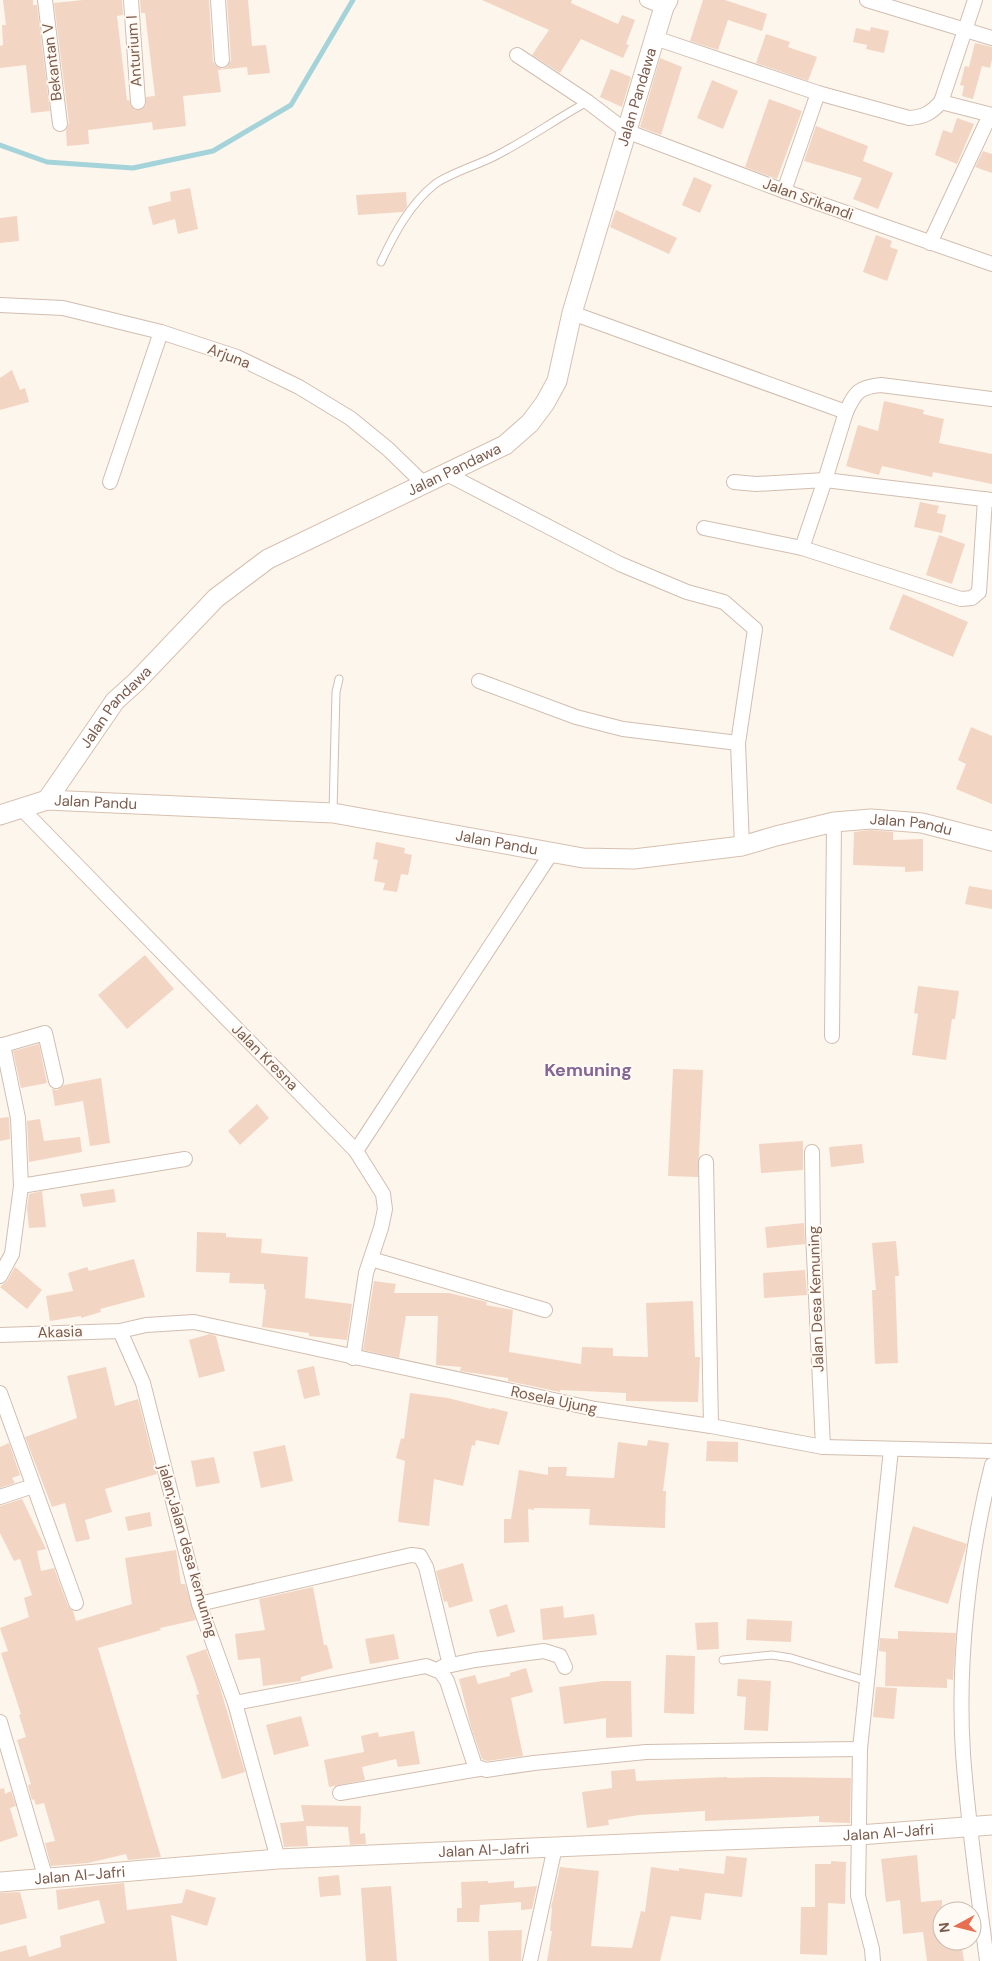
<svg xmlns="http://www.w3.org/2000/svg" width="992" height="1961" font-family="'DM Sans',sans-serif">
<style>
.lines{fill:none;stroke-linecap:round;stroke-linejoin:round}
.stream{stroke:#a5d3da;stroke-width:5}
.building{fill:#f3d5c3}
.lane-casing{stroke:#d1beb0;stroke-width:9}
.street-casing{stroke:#d1beb0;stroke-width:16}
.secondary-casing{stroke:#d6c0b0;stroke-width:21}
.lane{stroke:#fff;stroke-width:7}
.street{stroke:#fff;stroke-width:14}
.secondary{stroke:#fff;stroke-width:19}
.labels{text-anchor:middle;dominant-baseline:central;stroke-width:4;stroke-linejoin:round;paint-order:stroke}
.street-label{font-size:15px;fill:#7a5c4d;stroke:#fffaf3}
.quarter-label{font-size:18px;font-weight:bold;fill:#846695;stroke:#fffaf3}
</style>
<rect width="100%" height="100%" fill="#fdf6ec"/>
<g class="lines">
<polyline class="stream" points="0,145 47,162 133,168 213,151 291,105 353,0"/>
</g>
<g class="building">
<polygon points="3,0 33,0 33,5 37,5 50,111 31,113 26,65 0,68 0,46 3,45 2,25 6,25"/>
<polygon points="83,0 122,0 123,15 117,16 127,100 129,100 131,106 135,110 142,109 146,105 146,97 155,96 145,13 141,13 140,0 209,0 213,61 215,65 222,69 227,67 231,60 227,0 248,0 252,46 266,45 270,73 248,75 247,67 218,70 221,92 183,96 186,126 153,130 152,122 88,130 89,144 67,146 66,131 69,123 54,3"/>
<polygon points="482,0 572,0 571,3 618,24 622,15 635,20 626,44 629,45 623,58 581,39 560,73 532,55 549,30"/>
<polygon points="703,0 725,0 767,14 762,31 728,20 718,50 690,41"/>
<polygon points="871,27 889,31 884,53 866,49 867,45 853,42 856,28 870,31"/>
<polygon points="766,34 790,42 788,47 817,57 808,81 756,63"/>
<polygon points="975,43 992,47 992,59 990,68 982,66 973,99 962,96 964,86 960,85 965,66 969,67"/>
<polygon points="660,58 682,67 661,135 640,127"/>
<polygon points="611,69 631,77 622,107 600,97"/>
<polygon points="712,80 738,91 723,129 697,118"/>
<polygon points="769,99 802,111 777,179 745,167"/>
<polygon points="957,118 974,124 957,164 935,155 943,130 952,133"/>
<polygon points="816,126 868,146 863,161 893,173 878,209 853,199 862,178 804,161"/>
<polygon points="983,151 992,154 992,173 975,167"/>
<polygon points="694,177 712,185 700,213 682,205"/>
<polygon points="190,188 198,229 178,234 175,219 153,225 148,207 171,201 170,192"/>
<polygon points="406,192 407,206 403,212 358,215 356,195"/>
<polygon points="616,210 677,238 669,254 610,227"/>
<polygon points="17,216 19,241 0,243 0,218"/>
<polygon points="876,235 892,241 890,247 898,250 887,281 863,272"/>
<polygon points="12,370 20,390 25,388 29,402 0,410 0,378"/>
<polygon points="884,401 924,410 923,414 944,419 939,443 992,454 992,484 933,472 932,477 882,466 879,475 846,466 858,425 878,431"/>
<polygon points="920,502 939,506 937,513 946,515 942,533 914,527"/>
<polygon points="939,535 965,544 952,584 926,575"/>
<polygon points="903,594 968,622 953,657 889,629"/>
<polygon points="971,727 992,736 992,804 956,789 966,764 958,760"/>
<polygon points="871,830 893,832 893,840 923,839 923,871 905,872 905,867 853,865 854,832"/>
<polygon points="376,842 405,848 404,853 412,855 408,875 401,874 397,892 383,890 385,883 374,881 378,860 373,859"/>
<polygon points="969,886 992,890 992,909 965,904"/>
<polygon points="145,955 174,989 127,1029 98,995"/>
<polygon points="918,986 959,991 955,1019 952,1019 946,1060 912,1055 918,1014 914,1013"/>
<polygon points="39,1044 47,1083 21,1088 13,1051"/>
<polygon points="673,1069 703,1070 698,1177 668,1176"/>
<polygon points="101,1078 110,1143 90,1146 83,1101 55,1106 52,1089 57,1090 64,1085"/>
<polygon points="257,1104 269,1118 240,1145 228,1131"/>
<polygon points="9,1117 10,1139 0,1141 0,1118"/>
<polygon points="40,1119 44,1141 80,1137 82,1152 29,1162 27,1121"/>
<polygon points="803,1141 803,1170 761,1173 759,1144"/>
<polygon points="862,1144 864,1163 831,1167 829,1147"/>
<polygon points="114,1189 116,1202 83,1207 80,1194"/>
<polygon points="42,1191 46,1227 29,1228 27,1208 29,1194"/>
<polygon points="804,1223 805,1244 767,1248 765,1227"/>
<polygon points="197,1232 226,1233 226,1237 262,1239 261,1253 308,1257 305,1298 352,1304 347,1340 309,1336 309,1333 262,1327 266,1290 264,1289 264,1284 229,1283 230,1273 196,1272"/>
<polygon points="896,1241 899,1276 895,1276 898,1363 875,1364 872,1290 876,1290 872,1243"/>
<polygon points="134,1259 145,1297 100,1309 101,1312 81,1318 81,1316 50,1321 46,1296 73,1291 68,1273 87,1267 89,1271"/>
<polygon points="15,1267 42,1290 27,1309 0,1287 7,1281"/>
<polygon points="805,1270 807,1295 764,1298 763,1273"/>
<polygon points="374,1281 396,1284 394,1293 449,1293 487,1302 486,1305 513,1310 509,1352 581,1364 582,1347 613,1348 613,1356 648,1357 646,1303 693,1301 695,1357 700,1357 698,1402 626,1401 626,1393 560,1390 560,1392 508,1381 508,1378 460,1371 461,1367 436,1365 438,1316 406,1316 399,1358 363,1350"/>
<polygon points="210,1334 216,1336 225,1371 199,1378 189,1340"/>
<polygon points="314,1366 320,1395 304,1399 297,1370"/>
<polygon points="106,1367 115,1406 138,1399 157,1474 105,1489 112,1512 85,1520 90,1539 76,1542 65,1503 52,1507 25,1437 77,1418 67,1376"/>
<polygon points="410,1393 448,1398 491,1409 492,1408 508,1412 499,1445 476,1440 475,1446 472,1445 463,1486 434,1479 429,1526 398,1522 405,1461 396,1458 401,1438 404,1439"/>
<polygon points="648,1440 669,1443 663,1491 666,1491 665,1528 589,1525 590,1509 534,1508 534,1510 528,1509 529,1542 504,1543 504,1519 511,1519 519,1470 548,1475 548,1467 567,1467 566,1476 614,1478 618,1442 647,1446"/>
<polygon points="707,1441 738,1442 738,1462 706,1461"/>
<polygon points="9,1443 20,1475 12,1478 15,1483 0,1488 0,1447"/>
<polygon points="285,1445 293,1481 261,1488 253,1452"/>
<polygon points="214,1457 220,1483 196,1487 191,1461"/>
<polygon points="22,1499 46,1549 37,1551 41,1571 54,1568 68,1606 73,1611 76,1621 132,1604 125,1558 176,1550 181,1584 185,1584 196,1620 160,1628 161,1630 98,1648 161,1857 128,1860 126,1854 88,1863 51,1866 45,1843 55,1841 44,1803 36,1805 34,1799 32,1800 28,1785 31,1784 17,1740 26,1737 19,1715 21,1714 1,1653 8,1651 0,1628 29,1617 24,1598 32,1595 20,1559 14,1561 0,1533 0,1506"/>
<polygon points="150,1512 152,1526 128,1531 125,1517"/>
<polygon points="913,1526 967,1544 948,1604 894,1587"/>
<polygon points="463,1563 473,1601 449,1608 447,1601 444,1602 436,1571"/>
<polygon points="313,1587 324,1645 327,1645 333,1668 301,1677 301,1681 263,1686 260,1658 238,1660 235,1634 265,1630 259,1599"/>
<polygon points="507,1604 515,1632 497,1637 489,1610"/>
<polygon points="563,1606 564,1618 594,1614 597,1635 543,1640 540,1609"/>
<polygon points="747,1619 792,1621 791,1642 746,1640"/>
<polygon points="718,1622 719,1649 697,1650 695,1623"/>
<polygon points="898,1631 956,1633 953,1680 947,1679 947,1688 885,1686 886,1652 879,1651 880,1638 898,1639"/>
<polygon points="394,1634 399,1659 370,1664 365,1639"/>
<polygon points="206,1649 219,1684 245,1772 222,1779 196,1695 199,1694 186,1656"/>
<polygon points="666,1655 695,1656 694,1714 664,1713"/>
<polygon points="526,1668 533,1692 511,1698 523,1756 487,1761 482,1759 471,1727 459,1679 475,1675 478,1684 510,1676 510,1673"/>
<polygon points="738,1679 771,1681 768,1731 744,1730 746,1697 737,1696"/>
<polygon points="603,1681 631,1681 632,1737 606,1738 606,1718 564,1724 559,1687"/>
<polygon points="876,1687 897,1688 894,1719 873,1717"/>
<polygon points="301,1716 309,1746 274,1755 266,1725"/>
<polygon points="414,1731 420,1764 398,1767 396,1759 362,1767 365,1780 329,1787 324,1760 364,1752 361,1736 378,1732 379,1737"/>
<polygon points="635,1769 636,1781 727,1777 727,1778 763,1777 851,1778 850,1823 819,1822 819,1816 705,1821 705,1811 639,1815 608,1820 609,1825 587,1828 582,1792 612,1788 611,1771"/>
<polygon points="4,1788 5,1794 11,1791 16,1806 10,1808 18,1836 0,1842 0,1789"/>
<polygon points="301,1805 361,1806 360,1834 365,1833 366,1844 350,1845 348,1827 306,1826 308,1846 284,1847 280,1823 304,1821"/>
<polygon points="917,1855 921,1902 942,1900 942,1943 961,1941 964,1961 927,1961 923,1932 903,1934 900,1900 886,1902 881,1859"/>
<polygon points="726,1856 747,1858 742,1897 705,1893 701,1920 671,1916 660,1961 547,1961 552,1931 550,1931 552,1908 551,1908 560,1867 599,1871 591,1946 632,1948 641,1911 645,1912 651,1867 679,1871 679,1868 724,1874"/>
<polygon points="831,1861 846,1862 845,1904 828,1903 827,1955 800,1954 801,1907 815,1907 815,1864 831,1864"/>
<polygon points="339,1875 341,1895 320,1897 318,1877"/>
<polygon points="488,1881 488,1883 514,1881 514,1888 537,1886 532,1909 521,1910 521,1902 480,1905 479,1922 457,1922 457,1908 462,1908 461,1882"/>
<polygon points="124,1883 127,1910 182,1903 186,1889 216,1898 207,1926 171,1915 177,1961 0,1961 0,1952 26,1945 29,1957 61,1947 60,1936 105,1923 99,1900 58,1910 56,1890"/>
<polygon points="391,1886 397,1961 366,1961 361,1888"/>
<polygon points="20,1892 27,1918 0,1925 0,1893"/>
<polygon points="522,1930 521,1961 489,1961 488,1931"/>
</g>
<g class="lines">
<defs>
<g id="lane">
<path d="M381,262C394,234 410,204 435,184C452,172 482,164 501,153C531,137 558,118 587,102"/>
<polyline points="333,812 336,692 339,679"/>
<polyline points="723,1660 772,1655 791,1658 867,1681"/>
</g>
<g id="street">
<polyline points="45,0 60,124"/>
<polyline points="131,0 138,102"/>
<polyline points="218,0 222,60"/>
<polyline points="647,0 664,7"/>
<polyline points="867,0 992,38"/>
<polyline points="655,38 818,93 784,191"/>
<polyline points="517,55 588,102 626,131 784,191 992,264"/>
<path d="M818,93L909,118C924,117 931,113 941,102L992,115"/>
<polyline points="941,102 975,0"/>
<polyline points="930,243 990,115"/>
<polyline points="0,305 63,308 161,332 237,357 299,387 350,418 388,449 424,484"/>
<path d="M572,313L846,412C855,392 859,387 881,385L992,399"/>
<polyline points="846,412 825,480 992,500"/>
<polyline points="445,473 620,564 687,592 724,602 755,629 738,743 742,846"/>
<polyline points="110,482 161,332"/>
<polyline points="734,482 756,484 825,480 802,548"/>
<polyline points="704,528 802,548 961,599 972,598 979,592 985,499"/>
<polyline points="479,681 576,717 623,729 738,743"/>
<polyline points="21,808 356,1151 383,1194 385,1209 381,1228 366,1273 353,1358"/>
<polyline points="832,1036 834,822"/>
<polyline points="0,1045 3,1045 18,1118 21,1186 12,1254 0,1276"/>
<polyline points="3,1045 45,1033 56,1081"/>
<polyline points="356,1151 552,852"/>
<polyline points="812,1152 813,1233 823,1447"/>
<polyline points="706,1162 711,1426"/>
<polyline points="21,1186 185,1159"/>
<polyline points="371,1259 545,1310"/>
<polyline points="120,1331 143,1383 199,1604 235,1703 278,1859"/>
<polyline points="0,1335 120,1331 146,1325 194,1322 595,1409 711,1426 823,1447 992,1451"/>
<polyline points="0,1393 76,1603"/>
<polyline points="0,1497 33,1486"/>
<polyline points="199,1604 411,1555 420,1556 426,1567 450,1665"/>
<polyline points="442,1667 475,1660 544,1651 560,1656 565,1667"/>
<polyline points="235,1703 426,1666 441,1672 447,1681 475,1766 486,1770 534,1763 646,1752 860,1749"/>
<polyline points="0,1722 46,1879"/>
<polyline points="340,1793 479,1769"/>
<polyline points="530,1961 555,1847"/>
<polyline points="873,1961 872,1949 858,1896 860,1749 891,1449"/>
<path d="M987,1961C978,1892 968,1823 963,1754C957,1661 969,1555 992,1465"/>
</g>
<g id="secondary">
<path id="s1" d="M47,800L115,701L136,682L216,598L268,559L505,445L530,423L545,403L557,381L572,313L664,7L668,0"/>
<path id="s2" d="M0,815L47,800L333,813L583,858L634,859L742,846L776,836L834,822L871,819L922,823L992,841"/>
<path id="s3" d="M0,1882L278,1859L696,1841L859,1835L992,1825"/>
</g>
</defs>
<use href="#lane" class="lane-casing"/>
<use href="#street" class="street-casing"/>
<use href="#secondary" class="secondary-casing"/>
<use href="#lane" class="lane"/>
<use href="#street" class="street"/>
<use href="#secondary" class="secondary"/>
</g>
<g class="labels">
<g class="street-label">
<text transform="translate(134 51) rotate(-94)">Anturium I</text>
<text transform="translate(52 62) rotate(-97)">Bekantan V</text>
<text stroke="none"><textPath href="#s1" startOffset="971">Jalan Pandawa</textPath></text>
<text transform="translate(808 199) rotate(20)">Jalan Srikandi</text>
<text transform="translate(229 356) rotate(21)">Arjuna</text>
<text stroke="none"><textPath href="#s1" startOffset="536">Jalan Pandawa</textPath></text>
<text stroke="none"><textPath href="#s1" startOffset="116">Jalan Pandawa</textPath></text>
<text stroke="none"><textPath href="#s2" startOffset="98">Jalan Pandu</textPath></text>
<text stroke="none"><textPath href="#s2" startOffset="922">Jalan Pandu</textPath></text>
<text stroke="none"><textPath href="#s2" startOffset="502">Jalan Pandu</textPath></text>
<text transform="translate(265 1057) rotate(45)">Jalan Kresna</text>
<text transform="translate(816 1299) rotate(-92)">Jalan Desa Kemuning</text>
<text transform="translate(60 1332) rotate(-2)">Akasia</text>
<text transform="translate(554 1400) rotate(12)">Rosela Ujung</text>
<text transform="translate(188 1551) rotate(74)">jalan;Jalan desa kemuning</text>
<text stroke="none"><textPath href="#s3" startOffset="890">Jalan Al-Jafri</textPath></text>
<text stroke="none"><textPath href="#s3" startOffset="485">Jalan Al-Jafri</textPath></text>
<text stroke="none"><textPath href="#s3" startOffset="80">Jalan Al-Jafri</textPath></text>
</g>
<g class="quarter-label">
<text x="588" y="1070">Kemuning</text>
</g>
</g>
<g transform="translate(957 1926) rotate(263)"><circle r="24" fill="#fffaf3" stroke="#cabbb1"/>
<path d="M0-4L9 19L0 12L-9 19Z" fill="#e76f51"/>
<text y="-8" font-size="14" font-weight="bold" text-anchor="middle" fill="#7a5c4d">N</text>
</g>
</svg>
